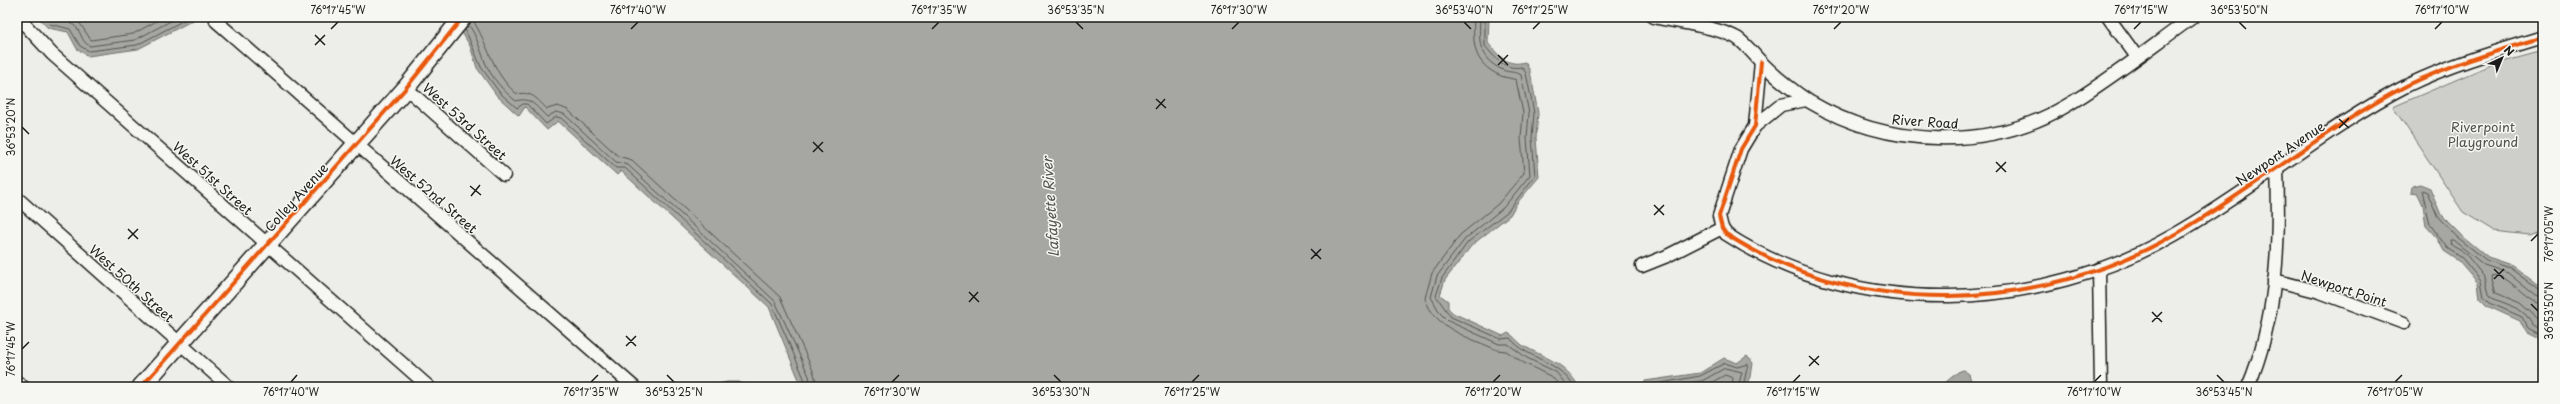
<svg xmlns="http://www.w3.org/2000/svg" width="2560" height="404" font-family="'Playpen Sans',sans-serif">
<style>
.green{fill:#cececb;stroke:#757574}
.water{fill:#a6a6a3;stroke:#6f6f6d}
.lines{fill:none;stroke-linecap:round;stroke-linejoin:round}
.shore{stroke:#535352;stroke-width:1}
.minor-casing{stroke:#1c1c1c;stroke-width:15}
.tertiary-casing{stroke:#1c1c1c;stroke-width:18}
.secondary-casing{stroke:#1c1c1c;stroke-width:20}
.minor{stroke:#f6f6f2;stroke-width:12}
.tertiary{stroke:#f6f6f2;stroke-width:15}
.secondary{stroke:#f6f6f2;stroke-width:17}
.cycleway-casing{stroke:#f6f6f2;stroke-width:6}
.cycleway{stroke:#e8590c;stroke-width:4}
.ticks{fill:none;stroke:#1c1c1c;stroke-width:1.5}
.labels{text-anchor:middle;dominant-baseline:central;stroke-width:3;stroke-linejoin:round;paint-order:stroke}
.street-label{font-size:13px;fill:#1c1c1c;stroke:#f6f6f2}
.park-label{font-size:13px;fill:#515151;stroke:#f6f6f2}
.water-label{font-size:14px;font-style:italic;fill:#535352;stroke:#f6f6f2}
.neatline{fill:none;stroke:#1c1c1c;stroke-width:1.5}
.ticks-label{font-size:10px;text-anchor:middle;fill:#1c1c1c}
</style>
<rect width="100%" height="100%" fill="#edede9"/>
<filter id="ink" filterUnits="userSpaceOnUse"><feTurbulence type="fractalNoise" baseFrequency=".025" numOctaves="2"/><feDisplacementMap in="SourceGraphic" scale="8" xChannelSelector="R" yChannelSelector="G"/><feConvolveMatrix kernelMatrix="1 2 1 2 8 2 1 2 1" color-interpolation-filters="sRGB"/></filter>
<g filter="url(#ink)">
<polygon class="green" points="2543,51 2543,230 2530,235 2494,231 2463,212 2393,107 2488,66"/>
<g class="water">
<polygon points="38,17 199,17 138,49 88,56 77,49 68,32 48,28"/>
<path d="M453,17H1489L1488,43C1499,56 1507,67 1525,62L1530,71L1538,113L1536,138L1539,177L1517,203L1510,215L1472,245L1445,280L1440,295L1448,301V308L1453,313L1503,336L1508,333C1514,336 1517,341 1522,345C1546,359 1564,361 1579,387H802L769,307L621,171L617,175L558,121L547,130L525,107L519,116L497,96L477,68L470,46Z"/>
<path d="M2420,184L2430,188L2441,215L2460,234L2488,257L2512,265L2543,289V387H2540C2539,369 2543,353 2537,337L2525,331L2520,321L2487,306L2480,299L2478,283L2459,261L2444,251L2437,238L2426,226L2423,205L2418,194L2411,193L2412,186Z"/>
<polygon points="1747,356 1753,363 1751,377 1746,387 1644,387 1645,381 1700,373 1724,358 1737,363"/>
<polygon points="1963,370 1969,374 1971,381 1969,387 1940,387 1958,372"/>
<polygon points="727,382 739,382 750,387 704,387"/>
</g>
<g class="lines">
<g class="shore">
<polyline points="43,17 50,24 70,29 80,46 89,51 137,45 190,17"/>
<path d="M50,17C56,22 65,20 72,24C82,29 80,42 90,46L135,40L178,17"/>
<polyline points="70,17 79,22 91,40 133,34 164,17"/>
<path d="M1474,17C1473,44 1472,63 1501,76C1506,78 1512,78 1516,80L1523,113L1521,138L1524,173L1498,204L1460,235L1432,273L1425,298C1434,329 1471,338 1497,350L1506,351L1524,363L1552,377L1561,387"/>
<path d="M1480,17C1479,41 1477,58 1503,70C1509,73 1516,71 1521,75L1529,113L1527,138L1530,175L1503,208L1465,239L1437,276L1431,297L1440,313L1448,321L1499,344H1508L1527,358L1556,372L1568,387"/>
<path d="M1485,17V46C1496,59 1504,70 1522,67L1526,73L1534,113L1532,138L1535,176L1507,212L1468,242L1442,278L1436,296L1451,317L1501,339L1510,338C1529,361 1558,359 1574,387"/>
<path d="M472,19C489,44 492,74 517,94C532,91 537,99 547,109L558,106L568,110L618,156L632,160L780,297L814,373L817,387"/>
<path d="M469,25C477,37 480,49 485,62C491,77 504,92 516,101C531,96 537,108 547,117L556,112L564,114L616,162L628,165L775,301L809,376L811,387"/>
<polyline points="465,29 481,67 500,93 517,108 523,104 527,104 546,124 556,117 561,118 616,168 625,168 772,304 804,378 806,387"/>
<polyline points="2543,293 2510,268 2486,260 2457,237 2438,217 2427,192 2422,190 2430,224 2447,248 2462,258 2481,281 2484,297 2490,303 2522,317 2528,328 2539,334 2543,342"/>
<polyline points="2543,298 2536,296 2508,273 2484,265 2453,240 2450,240 2451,245 2465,253 2485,278 2489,294 2492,298 2517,308 2526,315 2532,324 2543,331"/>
<path d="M2543,304C2525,303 2508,271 2491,276L2496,293L2520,303L2543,323"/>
<polyline points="1648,387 1650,385 1700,376 1725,363 1737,367 1748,364 1743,387"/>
<polyline points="1662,387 1702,381 1725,368 1742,372 1738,387"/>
<polyline points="1703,387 1725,375 1733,378 1732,387"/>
</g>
<defs>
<g id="minor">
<polyline points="18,17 52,54 429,387"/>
<path d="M1654,17C1679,23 1715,26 1737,38C1747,45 1754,55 1763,64C1777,78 1793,91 1810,102C1886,147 1988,152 2066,106C2110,80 2151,47 2193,17"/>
<polyline points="2108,17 2137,57"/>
<polyline points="216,21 634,387"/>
<path d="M1761,62L1755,126L1741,149L1719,216L1722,228L1726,234C1859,321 2040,312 2174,235C2255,189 2326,127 2408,85C2452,64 2497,51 2543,37"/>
<polyline points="406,88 504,175"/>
<polyline points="1755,126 1781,105 1806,100"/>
<polyline points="17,198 229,387"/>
<polyline points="1642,266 1667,256 1722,228"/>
<polyline points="2099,269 2101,387"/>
<polyline points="2274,280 2320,292 2404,323"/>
<path d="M2248,387C2277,319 2280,242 2277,169"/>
</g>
<polyline id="tertiary" points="17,384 21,387"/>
<polyline id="secondary" points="141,387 406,88 463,17"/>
</defs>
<use href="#minor" class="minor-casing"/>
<use href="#tertiary" class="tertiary-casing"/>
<use href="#secondary" class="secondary-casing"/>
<use href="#minor" class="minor"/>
<use href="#tertiary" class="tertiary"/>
<use href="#secondary" class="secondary"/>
<defs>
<g id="cycleway">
<path d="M1761,62L1755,126L1741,149L1719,216L1722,228L1726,234C1859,321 2040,312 2174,235C2255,189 2326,127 2408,85C2452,64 2497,51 2543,37"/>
<polyline points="141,387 406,88 463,17"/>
</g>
</defs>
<use href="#cycleway" class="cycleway-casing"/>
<use href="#cycleway" class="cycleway"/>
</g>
</g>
<path class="ticks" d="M1076,22L1083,29M1464,22L1471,29M2239,22L2246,29M331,29L338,22M631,29L638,22M932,29L939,22M1232,29L1239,22M1533,29L1540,22M1834,29L1841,22M2134,29L2141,22M2435,29L2442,22M315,35L325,45M315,45L325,35M1498,55L1508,65M1498,65L1508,55M1156,99L1166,108M1156,109L1165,99M2339,119L2349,128M22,127L29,134M2339,128L2349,118M813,142L823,152M813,152L823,142M1996,162L2006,172M1996,172L2006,162M470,186L481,195M471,196L480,185M1654,205L1664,215M1654,215L1664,205M128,229L138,239M128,239L138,229M2531,241L2538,234M1311,249L1321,259M1311,259L1321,249M2494,269L2504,279M2494,279L2504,269M969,292L979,302M969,302L978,292M2531,304L2538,311M2152,312L2162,322M2152,322L2162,312M626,336L636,346M626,346L636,336M22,349L29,342M1809,356L1819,365M1809,366L1819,356M667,375L674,382M1054,375L1061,382M2217,375L2224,382M291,382L297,375M591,382L598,375M892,382L899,375M1192,382L1199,375M1493,382L1500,375M1793,382L1800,375M2094,382L2101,375M2395,382L2402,375"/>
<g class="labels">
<g class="street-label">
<text transform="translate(465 121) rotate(42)">West 53rd Street</text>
<text transform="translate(1925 121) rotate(4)">River Road</text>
<text transform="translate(2280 153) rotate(-34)">Newport Avenue</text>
<text transform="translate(213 178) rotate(42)">West 51st Street</text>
<text transform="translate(434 194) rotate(41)">West 52nd Street</text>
<text transform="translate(296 197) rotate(-48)">Colley Avenue</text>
<text transform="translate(132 283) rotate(42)">West 50th Street</text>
<text transform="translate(2344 288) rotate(18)">Newport Point</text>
</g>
<g class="park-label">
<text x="2483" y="126">Riverpoint<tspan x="2483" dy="15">Playground</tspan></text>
</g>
<g class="water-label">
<text transform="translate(1050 207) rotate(-94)">Lafayette River</text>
</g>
</g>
<rect width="2560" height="404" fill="none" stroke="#f6f6f2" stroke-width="44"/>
<g transform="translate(2502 58) rotate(44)" stroke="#f6f6f2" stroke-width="3" paint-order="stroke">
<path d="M0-3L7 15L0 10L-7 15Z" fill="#1c1c1c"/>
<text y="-6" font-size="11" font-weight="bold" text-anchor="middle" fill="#1c1c1c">N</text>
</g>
<rect x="22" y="22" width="2516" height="360" class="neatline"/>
<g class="ticks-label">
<text x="338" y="14">76°17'45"W</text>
<text x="638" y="14">76°17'40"W</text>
<text x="939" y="14">76°17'35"W</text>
<text x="1076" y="14">36°53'35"N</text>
<text x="1239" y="14">76°17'30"W</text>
<text x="1464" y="14">36°53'40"N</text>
<text x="1540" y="14">76°17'25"W</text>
<text x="1841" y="14">76°17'20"W</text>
<text x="2141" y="14">76°17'15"W</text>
<text x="2239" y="14">36°53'50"N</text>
<text x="2442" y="14">76°17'10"W</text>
<text transform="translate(11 127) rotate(-90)" y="4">36°53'20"N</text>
<text transform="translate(2549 234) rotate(-90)" y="4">76°17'05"W</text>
<text transform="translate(2549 311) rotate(-90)" y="4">36°53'50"N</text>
<text transform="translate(11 349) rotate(-90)" y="4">76°17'45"W</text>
<text x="291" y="396">76°17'40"W</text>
<text x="591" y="396">76°17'35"W</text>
<text x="674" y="396">36°53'25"N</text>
<text x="892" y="396">76°17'30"W</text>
<text x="1061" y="396">36°53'30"N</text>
<text x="1192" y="396">76°17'25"W</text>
<text x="1493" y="396">76°17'20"W</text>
<text x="1793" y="396">76°17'15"W</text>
<text x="2094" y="396">76°17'10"W</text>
<text x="2224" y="396">36°53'45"N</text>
<text x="2395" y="396">76°17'05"W</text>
</g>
</svg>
